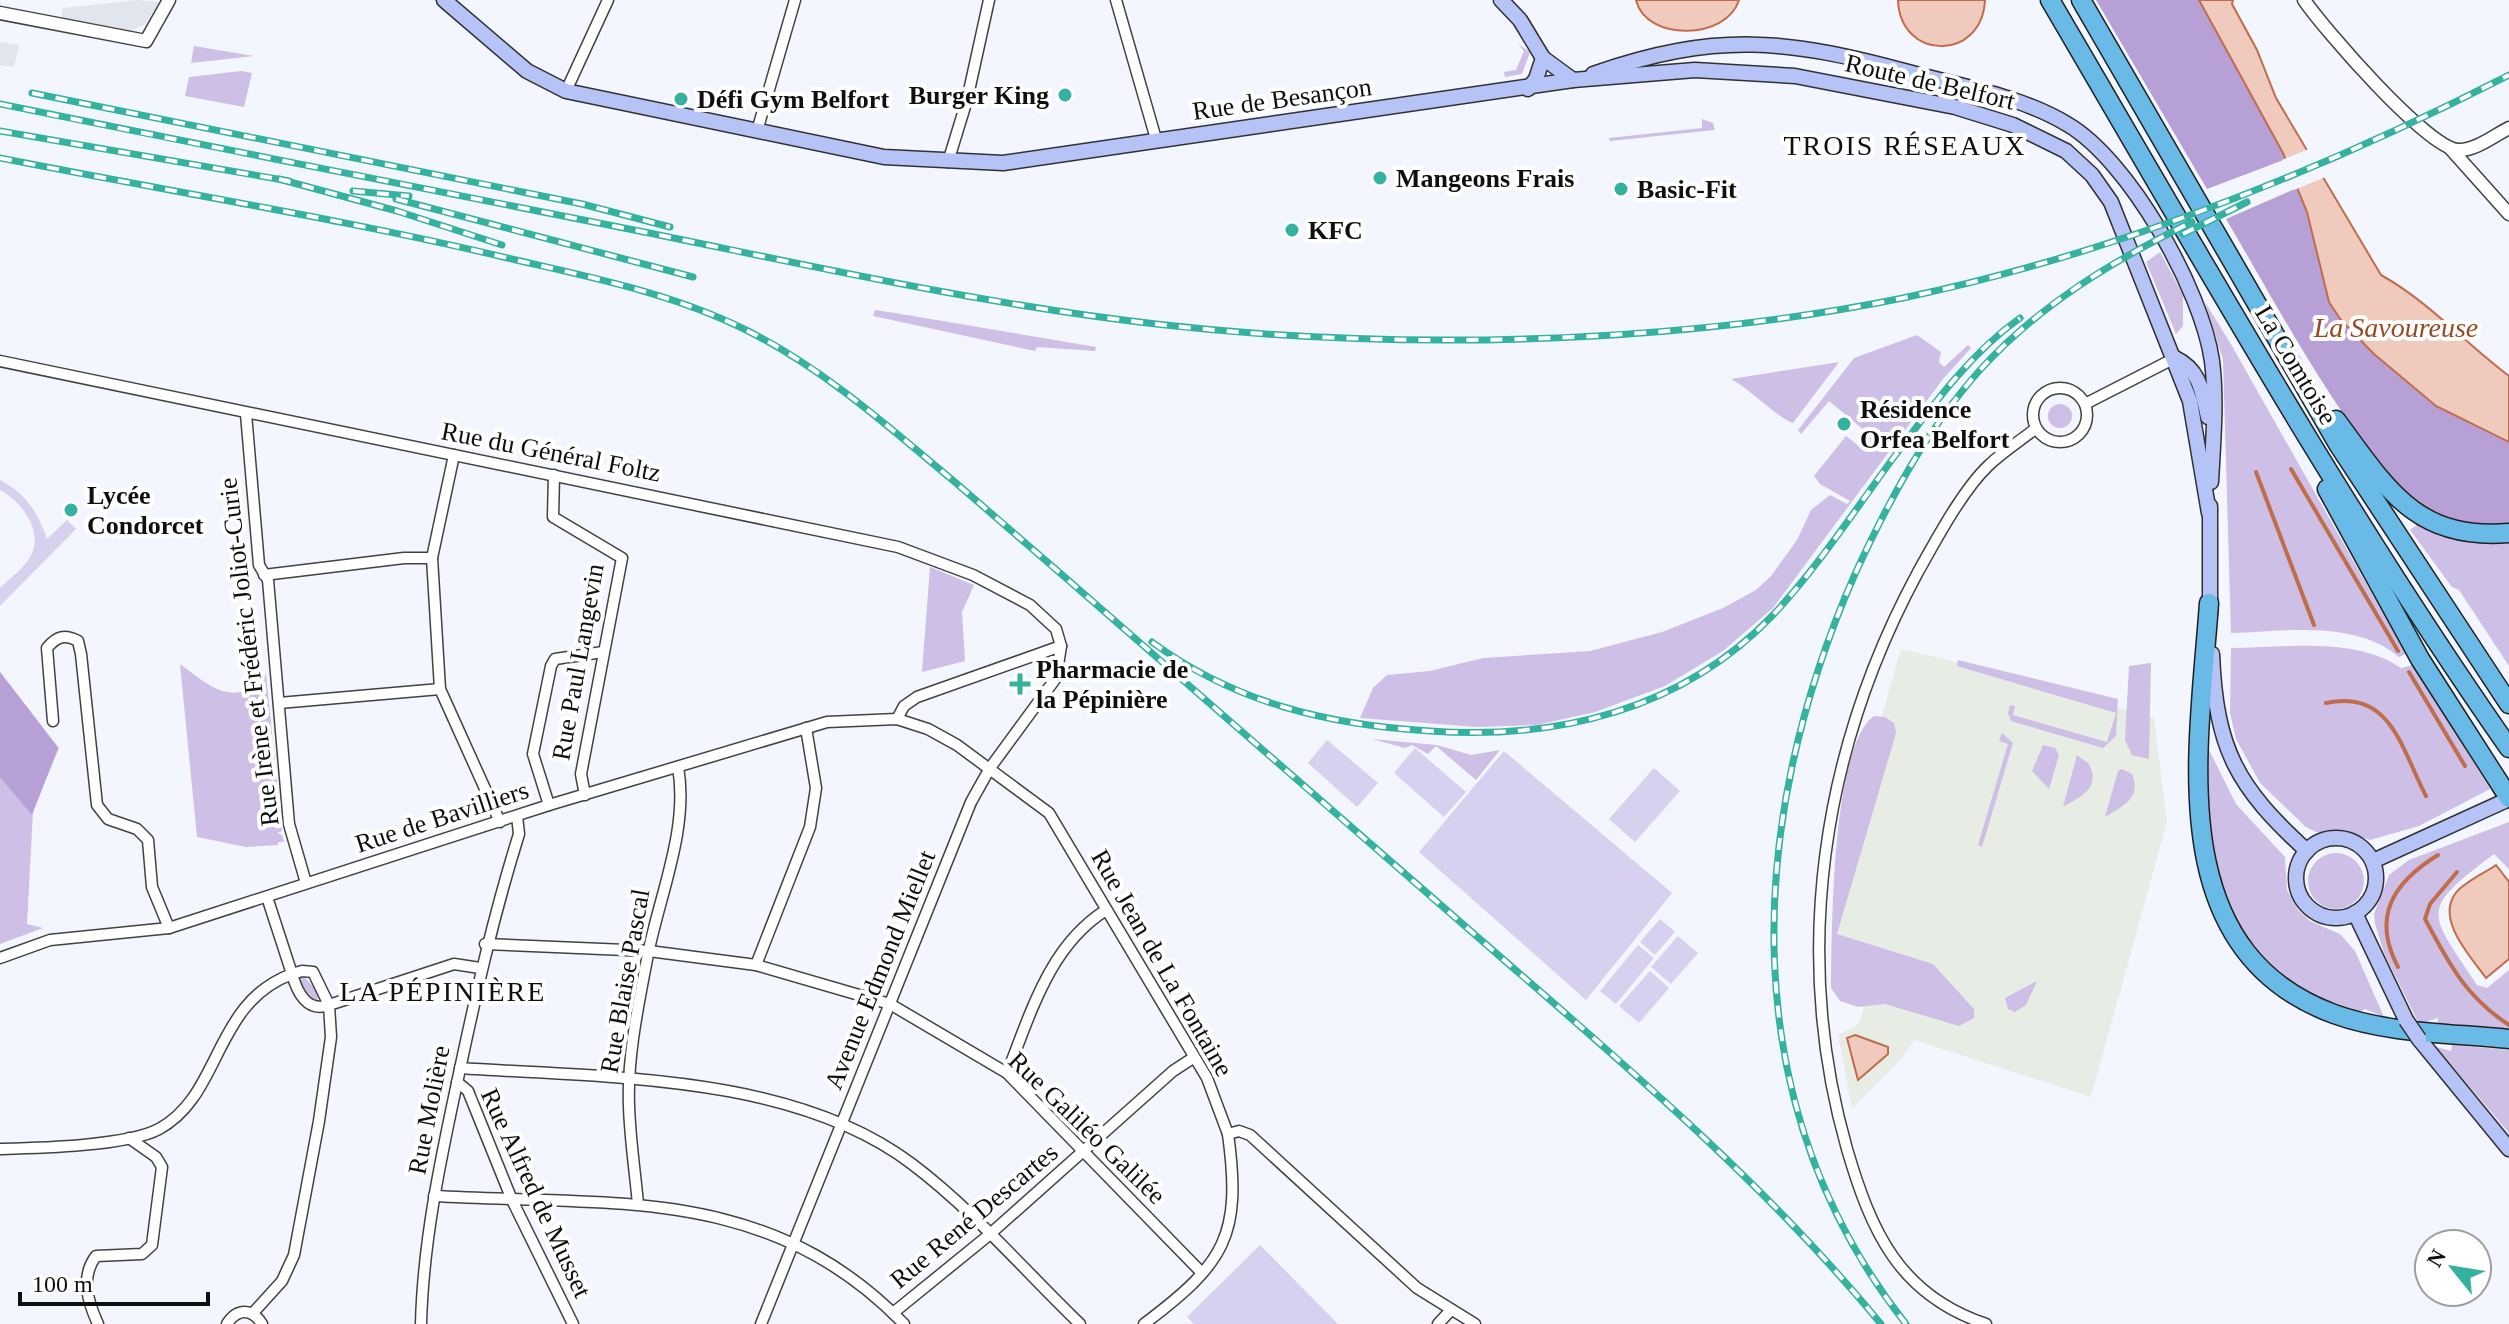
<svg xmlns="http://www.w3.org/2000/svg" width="2509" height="1324" font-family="'Times New Roman',serif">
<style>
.industrial{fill:#e7ede5}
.green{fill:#cebfe6}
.forest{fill:#b7a0d5}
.pitch{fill:#d7d0ee}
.plaza{fill:#e1e6ee}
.water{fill:#f0cabc;stroke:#c06d4b;stroke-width:2}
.pier{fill:#f3f6fe}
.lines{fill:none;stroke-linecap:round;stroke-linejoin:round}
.stream{stroke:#c06d4b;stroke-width:4}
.minor-casing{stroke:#424242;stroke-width:13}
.tertiary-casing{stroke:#424242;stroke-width:15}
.secondary-casing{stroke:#313131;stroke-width:17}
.motorway-casing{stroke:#202020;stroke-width:21}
.minor{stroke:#fff;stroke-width:10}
.tertiary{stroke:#fff;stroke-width:12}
.secondary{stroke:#b5c3f7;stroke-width:14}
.motorway{stroke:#69bae6;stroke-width:18}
.rail-casing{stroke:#35b29f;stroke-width:7}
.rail{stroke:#fff;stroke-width:4;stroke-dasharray:12;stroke-linecap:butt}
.secondary-bridge-casing{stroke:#313131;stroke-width:17;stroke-linecap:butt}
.secondary-bridge{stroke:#b5c3f7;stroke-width:14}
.poi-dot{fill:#35b29f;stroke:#fff;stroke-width:3}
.labels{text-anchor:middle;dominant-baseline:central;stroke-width:8;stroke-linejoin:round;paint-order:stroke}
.street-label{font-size:26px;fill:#0f0f0f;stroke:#fff}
.poi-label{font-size:26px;font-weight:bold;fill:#0f0f0f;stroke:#fff;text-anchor:start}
.neighbourhood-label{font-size:28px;letter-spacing:2px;fill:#0f0f0f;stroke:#fff}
.water-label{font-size:28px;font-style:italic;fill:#954a24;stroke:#fff}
</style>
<rect width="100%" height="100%" fill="#f3f6fe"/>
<polygon class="industrial" points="1901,649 1982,668 2154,718 2167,822 2091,1097 1914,1040 1901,1060 1852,1109 1838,1035 1859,1024 1865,1002 1833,985 1841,856"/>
<g class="green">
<polygon points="1518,44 1530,52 1522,74 1505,77 1504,72 1516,70 1524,51"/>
<polygon points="194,46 254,56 191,63"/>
<polygon points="241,71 252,73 244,107 185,96 189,77"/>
<polygon points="1702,119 1713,123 1715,130 1610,141 1609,138 1702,128"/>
<polygon points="2160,252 2183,295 2183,326 2176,334 2146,262"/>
<path d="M2205,302L2232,346L2406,654L2399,657C2356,620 2284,631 2231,633L2223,360Z"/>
<polygon points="875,310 895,313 1096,347 1095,351 1037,347 1035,351 873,316"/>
<polygon points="1917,335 1941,352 1939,362 1944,367 1968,345 1971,348 1943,379 1773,608 1723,651 1665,686 1595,712 1537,725 1477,727 1360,718 1373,688 1387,675 1430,671 1483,658 1590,651 1662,632 1723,608 1756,590 1771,576 1797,540 1811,510 1830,495 1847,504 1850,501 1820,484 1814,476 1846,436 1860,447 1870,435 1829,401 1801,434 1798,430 1854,358"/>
<path d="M1839,362L1793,423C1779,419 1750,389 1731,379Z"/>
<circle cx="2060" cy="416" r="12"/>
<path d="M2418,524C2447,541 2475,545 2509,540V666L2459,590L2452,587L2410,530Z"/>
<polygon points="930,567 974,585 962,612 965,661 922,672"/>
<path d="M2231,648C2285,648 2354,636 2401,668L2413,665L2490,789L2419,826L2370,840L2345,832H2316L2306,827L2260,783L2236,739L2230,713Z"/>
<polygon points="1958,660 2118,699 2116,736 2103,748 2011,721 2008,713 2010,705 2015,706 2013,715 2107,742 2116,713 1957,666"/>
<polygon points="2151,663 2149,759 2132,755 2125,740 2129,666"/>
<path d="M180,664C211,687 235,710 266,674L282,831L277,833L282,835L284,842H278V845L246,847L197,837Z"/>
<polygon points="0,672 59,748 33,811 27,924 43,928 0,944"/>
<path d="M1874,716L1885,717L1894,723L1896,733L1837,934L1933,964L1974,1009V1018L1959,1026L1885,1004L1858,1007L1840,1001L1831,988C1832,935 1831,746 1874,716Z"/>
<polygon points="2002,733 2013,743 1982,847 1978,845 2008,744 1999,741"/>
<polygon points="1372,739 1437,745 1471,755 1500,750 1476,780 1436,746 1428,754 1412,745 1405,748"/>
<polygon points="2204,740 2236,804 2285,857 2287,890 2298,910 2310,921 2340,934 2355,951 2384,1017 2365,1009 2357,1014 2298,990 2257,957 2226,910 2207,842"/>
<polygon points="2043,745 2055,748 2059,755 2049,789 2032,771"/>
<path d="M2077,755L2089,764C2101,788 2082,796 2063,807Z"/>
<path d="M2122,769L2132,774C2142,798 2123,806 2105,817L2118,771Z"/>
<path d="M2509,822V869L2494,854C2418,911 2428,911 2477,985L2487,988L2509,970V1032L2438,1024V1018L2423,1023L2417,1020L2384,953L2375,924L2374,914L2389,875L2409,860Z"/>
<circle cx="2336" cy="881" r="28"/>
<polygon points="303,976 319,992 317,1002 300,987 299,978"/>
<polygon points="2037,981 2026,1005 2015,1012 2008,1009 2005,998"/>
<polygon points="2452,1045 2509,1050 2509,1133 2436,1047 2451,1051"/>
</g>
<g class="forest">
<polygon points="2096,0 2199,0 2286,159 2207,189"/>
<path d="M2297,188L2307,212L2436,406L2509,442V524C2485,525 2460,526 2437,515C2368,481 2269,290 2226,219Z"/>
<polygon points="0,672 58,748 32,815 0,777"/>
</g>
<g class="pitch">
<path d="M0,480C25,493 38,512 47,539L67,520L76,529L0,606V588C10,578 25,568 31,555C44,531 21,501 0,490Z"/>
<polygon points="1327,740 1378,783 1357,807 1308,763"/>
<polygon points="1415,748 1466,792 1444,817 1394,773"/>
<polygon points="1504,751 1672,893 1586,1000 1419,852"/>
<polygon points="1654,768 1680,791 1635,842 1609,819"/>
<polygon points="1660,919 1675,932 1655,955 1640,942"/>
<polygon points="1678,936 1698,953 1671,984 1651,967"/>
<polygon points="1638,945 1654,958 1616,1004 1600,991"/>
<polygon points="1650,971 1669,988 1639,1023 1619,1006"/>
<polygon points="1260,1245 1338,1324 1194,1324 1187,1317"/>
</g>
<g class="plaza">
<polygon points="138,0 159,2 146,24 131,31 61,19 63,8"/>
<polygon points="0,42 19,45 14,67 0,65"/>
</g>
<g class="water">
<path d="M1636,0H1739C1727,40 1646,42 1636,0Z"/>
<path d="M1898,0H1985C1982,62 1900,61 1898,0Z"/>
<path d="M2199,0H2233L2232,4L2257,50L2276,98L2381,275C2428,301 2466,344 2509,376V442L2436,406L2374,354L2341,320L2329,302L2307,212L2283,153Z"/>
<path d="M2496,865L2509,882V959L2486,978C2472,958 2436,921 2455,894C2462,883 2485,873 2496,865Z"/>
<polygon points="1855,1035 1888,1047 1888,1054 1858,1080 1847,1038"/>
</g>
<polygon class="pier" points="2311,148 2328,176 2294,190 2282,160"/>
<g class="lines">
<g class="stream">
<polyline points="2291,469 2398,651"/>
<polyline points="2256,472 2314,625"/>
<polyline points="2409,672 2465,766"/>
<path d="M2326,703C2391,689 2401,748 2426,796"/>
<path d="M2457,872L2430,904L2425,919C2450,965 2465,996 2509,1025"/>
<path d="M2398,967C2371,916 2394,882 2438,855"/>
</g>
<defs>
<g id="minor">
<polyline points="1116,0 1156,139"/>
<polyline points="566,91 608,0"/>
<polyline points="757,131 795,0"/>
<polyline points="948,162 967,100 989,0"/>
<polyline points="0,361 898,547 973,575 1030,605 1056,629 1061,646 1056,678 990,768 971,802 761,1324"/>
<circle cx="2060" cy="415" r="27"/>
<polyline points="2085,404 2175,358"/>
<polyline points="246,414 259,565 268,580 289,824 306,883"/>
<polyline points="454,455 432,558 440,689 500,822"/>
<polyline points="554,475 553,517 622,558 581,774 585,795"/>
<polyline points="264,575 404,558 432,558"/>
<polyline points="279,703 440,689"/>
<polyline points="897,719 904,706 917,697 1061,646"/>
<path d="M53,721L47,648C57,636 65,634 78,641L81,654L97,805L108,819L137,829L148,840L152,887L169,928"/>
<polyline points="549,805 533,754 551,666 555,659 603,652"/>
<polyline points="485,944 649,951 756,965 890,1004 1007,1073 1202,1273"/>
<polyline points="0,958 50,940 169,928 549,805 827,722 897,719 928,729 957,745 1049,813 1207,1078 1228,1134 1239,1131 1250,1135 1417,1288 1475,1324"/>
<polyline points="756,965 810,827 816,788 806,728"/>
<path d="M302,971L313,972L329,1005C307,1013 297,992 292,974Z"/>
<path d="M460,1068C604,1078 792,1073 912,1164C973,1210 1025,1271 1080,1324"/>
<path d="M1007,1073C1031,1013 1049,946 1106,910"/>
<polyline points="457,1082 468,1091 512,1200 573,1324"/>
<path d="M0,1149C39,1148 127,1146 159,1129C222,1095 213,1003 292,974L267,897"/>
<path d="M434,1196C612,1206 768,1184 904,1324"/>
<path d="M638,1204C635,1171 630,1139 629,1106C627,1056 639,1002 648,954C660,894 689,828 678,767"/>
<polyline points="253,1313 282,1281 294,1255 319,1121 331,1037 329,1005 454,964 480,968"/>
<polyline points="893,1313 989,1235 1173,1071 1193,1058"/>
<path d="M98,1324C88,1302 80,1277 96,1256L142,1254L152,1245L162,1167L156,1157L129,1138"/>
<path d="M227,1324C237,1308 252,1308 262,1324"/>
<path d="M421,1324C423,1243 440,1162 457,1083C475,998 493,917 519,834L517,816"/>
<path d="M1144,1324C1225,1263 1242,1236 1228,1134"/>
<polyline points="1438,1324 1450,1311"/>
<path d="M1986,1324C1899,1295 1871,1231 1847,1149C1791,953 1822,750 1918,572C1936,540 1962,491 1988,466C2002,452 2020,441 2035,429"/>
</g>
<g id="tertiary">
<path d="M2304,0C2324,29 2427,148 2458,150C2475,151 2495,135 2509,128"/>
<polyline points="0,13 146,41 169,0"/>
<polyline points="2450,148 2509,214"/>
</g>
<g id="secondary">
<polyline points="444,0 527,71 566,91 884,157 1003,163 1573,80 1695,70 1795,76 1955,107 2013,125 2066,151 2092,175 2111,202 2190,401 2209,513"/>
<polyline points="1501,0 1520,20 1543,58 1573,80"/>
<path d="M1593,74C1717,31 1788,39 1912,73C1964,87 2020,96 2067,124C2129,160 2202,290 2212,361C2217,401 2213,442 2211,482"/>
<polyline points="1528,89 1536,79 1543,58"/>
<path d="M2175,358C2200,370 2202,391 2208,417"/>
<polyline points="2210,506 2210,614"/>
<path d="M2212,654C2216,750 2237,787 2307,851"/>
<circle cx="2336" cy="878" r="40"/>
<polyline points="2373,861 2509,799"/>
<polyline points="2355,913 2406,1020"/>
<polyline points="2419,1039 2509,1149"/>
</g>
<g id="motorway">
<path d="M2050,0C2198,252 2341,508 2509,748"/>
<polyline points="2081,0 2338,444 2509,704"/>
<path d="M2336,420C2386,487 2415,541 2509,533"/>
<polyline points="2327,489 2420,659 2509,798"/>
<path d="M2209,603C2199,748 2160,950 2334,1014C2389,1034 2452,1033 2509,1039"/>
</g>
</defs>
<use href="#minor" class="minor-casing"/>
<use href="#tertiary" class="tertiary-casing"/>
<use href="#secondary" class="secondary-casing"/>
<use href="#motorway" class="motorway-casing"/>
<use href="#minor" class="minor"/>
<use href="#tertiary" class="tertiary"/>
<use href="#secondary" class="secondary"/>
<use href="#motorway" class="motorway"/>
<defs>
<g id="rail">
<polyline points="32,93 582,204 670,227"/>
<path d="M0,104C211,147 423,188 634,230C808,265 980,304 1156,324C1392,351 1671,345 1903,298C2113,254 2319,172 2509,75"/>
<polyline points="0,131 289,181"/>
<path d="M0,158C172,192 345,219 516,260C594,278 674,294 746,330C823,368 890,428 956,483C1129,632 1300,783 1473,933C1615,1057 1761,1178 1881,1324"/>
<polyline points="279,179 397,211 502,245"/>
<polyline points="353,191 409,196"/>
<polyline points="396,199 693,277"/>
<polyline points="2183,234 2247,202"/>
<path d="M1152,642C1235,703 1329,725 1430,731C1558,740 1682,710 1773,615C1817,568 1853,513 1891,461C1930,409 1968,355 2020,318"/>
<path d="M1906,1324C1732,1103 1746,821 1855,574C1888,502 1927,429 1980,370C2039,305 2114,260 2192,222"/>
</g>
</defs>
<use href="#rail" class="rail-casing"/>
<use href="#rail" class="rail"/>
<defs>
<polyline id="secondary-bridge" points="2406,1020 2419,1039"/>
</defs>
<use href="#secondary-bridge" class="secondary-bridge-casing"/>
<use href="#secondary-bridge" class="secondary-bridge"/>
</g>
<g class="poi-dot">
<circle cx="1065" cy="95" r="8"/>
<circle cx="681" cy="99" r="8"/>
<circle cx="1380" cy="178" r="8"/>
<circle cx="1621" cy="189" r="8"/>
<circle cx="1292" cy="230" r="8"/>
<circle cx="1844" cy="424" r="8"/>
<circle cx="71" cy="510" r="8"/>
<path d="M1016 672h8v8h8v8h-8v8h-8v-8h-8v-8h8z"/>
</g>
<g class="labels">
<g class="street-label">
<text transform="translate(1930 82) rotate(13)">Route de Belfort</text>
<text transform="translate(1282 99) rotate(-8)">Rue de Besançon</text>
<text transform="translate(2296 365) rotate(59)">La Comtoise</text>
<text transform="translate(551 452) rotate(11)">Rue du Général Foltz</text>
<text transform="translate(249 652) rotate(-97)">Rue Irène et Frédéric Joliot-Curie</text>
<text transform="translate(578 662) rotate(-80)">Rue Paul Langevin</text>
<text transform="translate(442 817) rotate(-18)">Rue de Bavilliers</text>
<text transform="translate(1162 963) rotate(60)">Rue Jean de La Fontaine</text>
<text transform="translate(880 970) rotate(-68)">Avenue Edmond Miellet</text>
<text transform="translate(625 981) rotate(-80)">Rue Blaise Pascal</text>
<text transform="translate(429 1110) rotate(-79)">Rue Molière</text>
<text transform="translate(1087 1128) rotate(44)">Rue Galiléo Galilée</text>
<text transform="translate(536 1193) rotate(65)">Rue Alfred de Musset</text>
<text transform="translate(974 1216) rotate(-40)">Rue René Descartes</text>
</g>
<g class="poi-label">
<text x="1049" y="95" text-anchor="end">Burger King</text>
<text x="697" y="99">Défi Gym Belfort</text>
<text x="1396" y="178">Mangeons Frais</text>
<text x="1637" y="189">Basic-Fit</text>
<text x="1308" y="230">KFC</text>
<text x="1860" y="409">Résidence<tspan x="1860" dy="30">Orfea Belfort</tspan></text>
<text x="87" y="495">Lycée<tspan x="87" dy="30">Condorcet</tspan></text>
<text x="1036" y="669">Pharmacie de<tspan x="1036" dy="30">la Pépinière</tspan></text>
</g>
<g class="neighbourhood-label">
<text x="1905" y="145">TROIS RÉSEAUX</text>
<text x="443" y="991">LA PÉPINIÈRE</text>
</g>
<g class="water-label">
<text x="2396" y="327">La Savoureuse</text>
</g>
</g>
<g transform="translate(2453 1268) rotate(300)"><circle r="38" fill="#ffffff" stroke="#9f9f9f" stroke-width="2"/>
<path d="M0-6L14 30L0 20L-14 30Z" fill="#35b29f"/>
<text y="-12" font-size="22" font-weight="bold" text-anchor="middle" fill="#0f0f0f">N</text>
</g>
<path d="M20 1292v12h188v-12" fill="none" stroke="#0f0f0f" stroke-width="4"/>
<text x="32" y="1292" font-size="24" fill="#0f0f0f" stroke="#ffffff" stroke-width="6" paint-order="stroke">100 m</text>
</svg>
